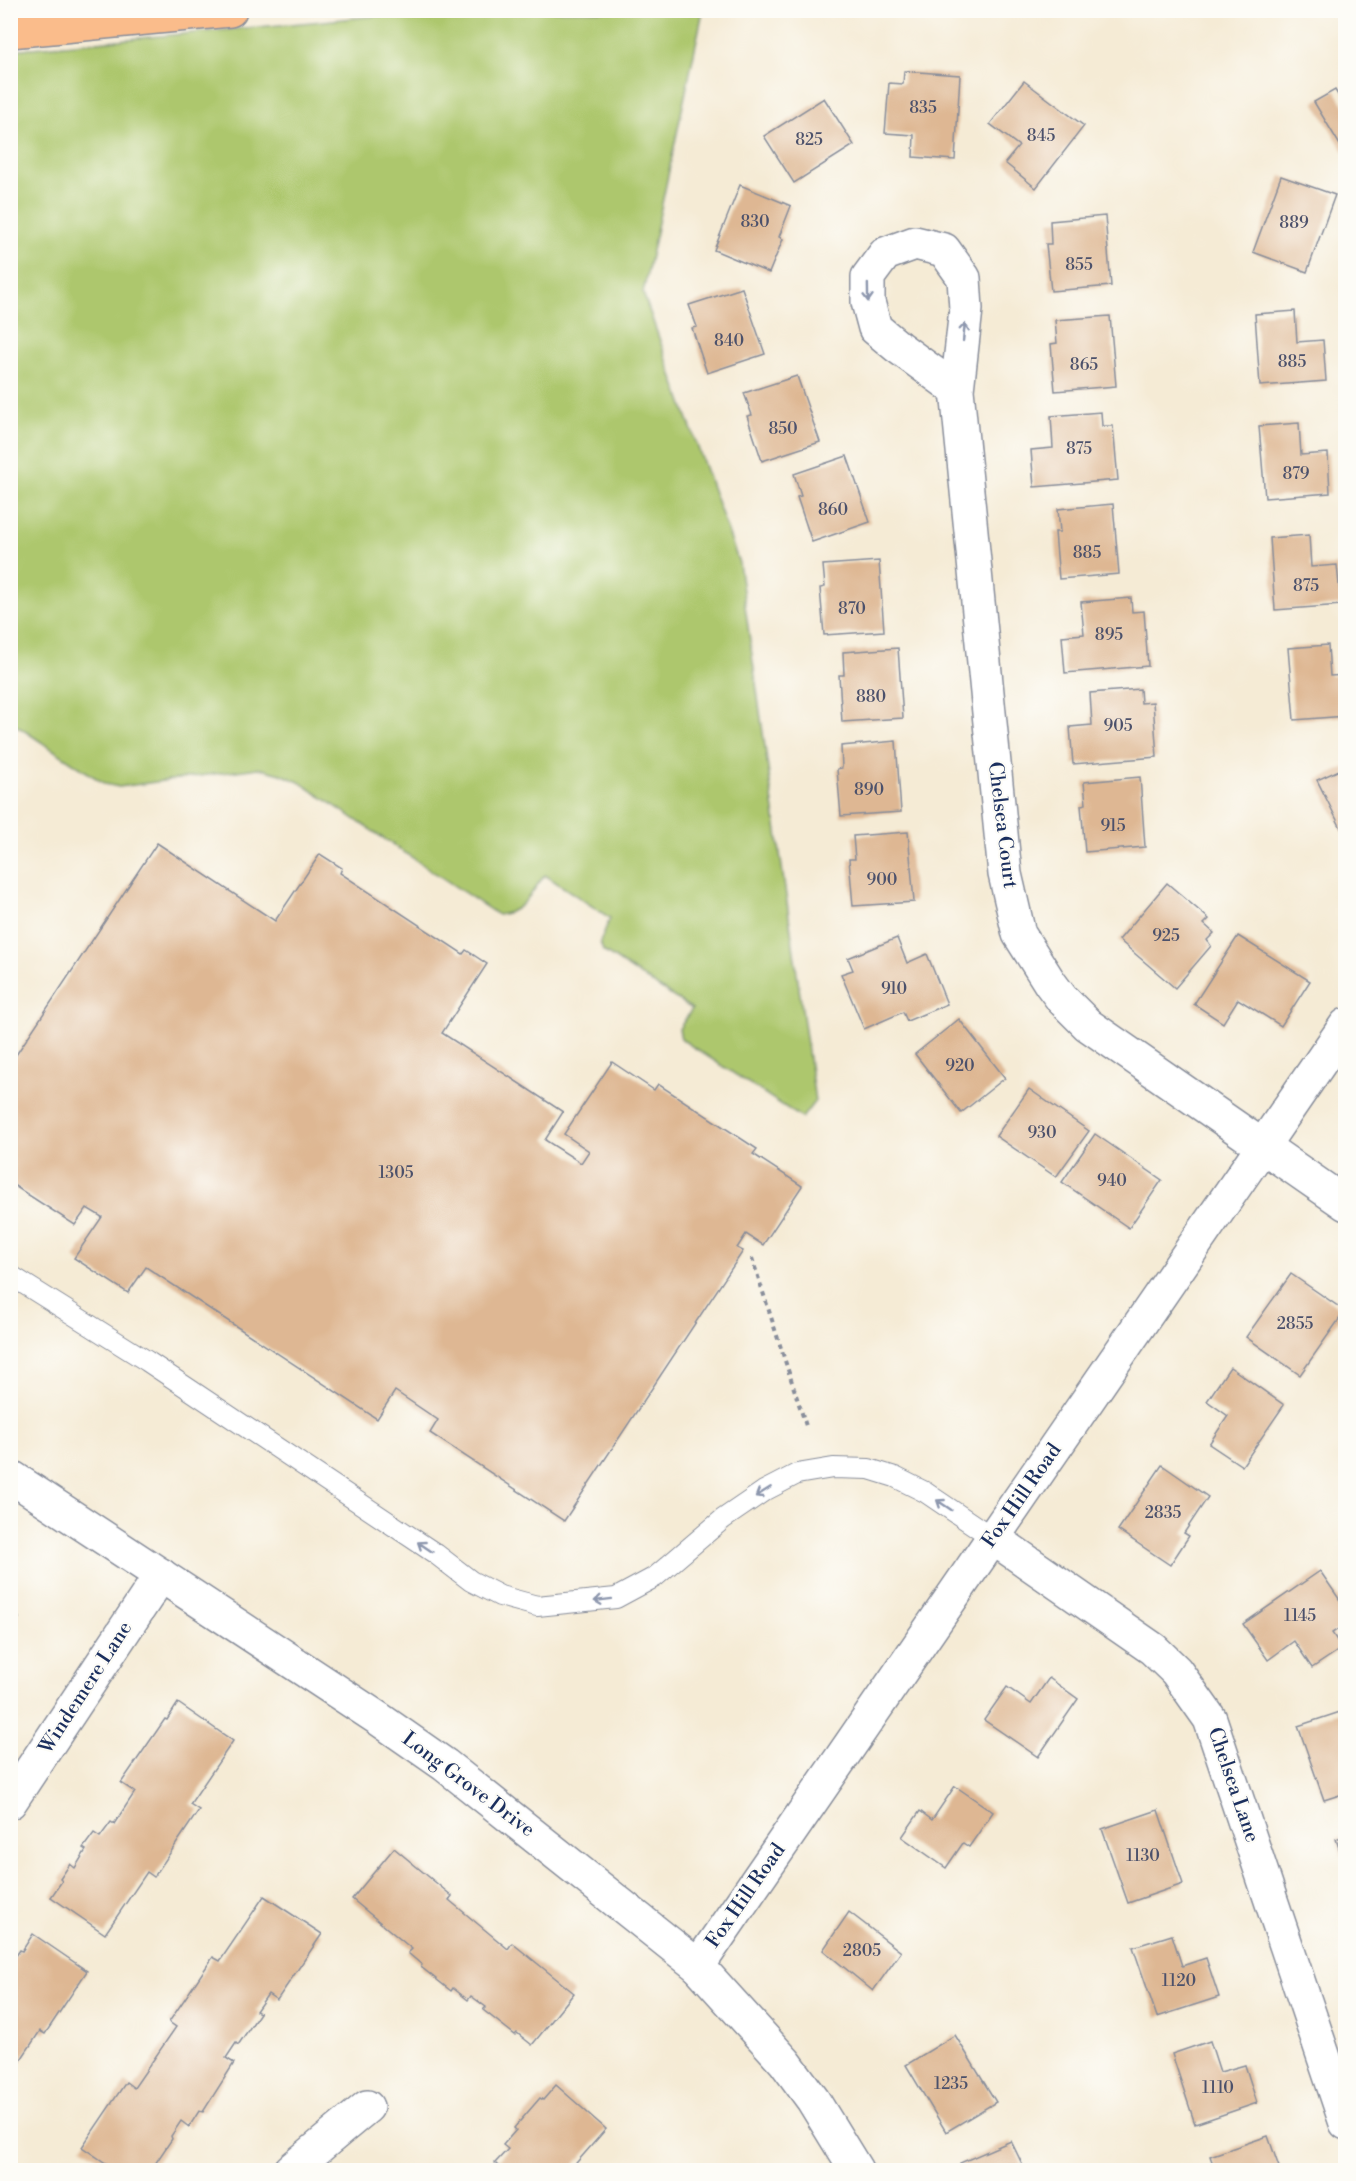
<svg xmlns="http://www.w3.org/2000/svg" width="1356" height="2181" font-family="'Libre Bodoni',serif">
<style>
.green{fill:#adc76d;stroke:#647b66;stroke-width:1.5}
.building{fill:#deb793}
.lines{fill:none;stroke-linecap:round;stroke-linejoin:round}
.lane-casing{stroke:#888d9a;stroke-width:22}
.street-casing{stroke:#888d9a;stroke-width:36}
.primary-casing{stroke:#888d9a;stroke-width:36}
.path{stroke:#888d9a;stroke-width:4;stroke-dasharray:4.5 4.5;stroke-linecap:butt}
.lane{stroke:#fff;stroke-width:20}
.street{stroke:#fff;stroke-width:33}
.primary{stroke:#fabc8b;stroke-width:33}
.oneway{stroke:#8d97ae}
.labels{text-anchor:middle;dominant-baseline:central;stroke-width:4.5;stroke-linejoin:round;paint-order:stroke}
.number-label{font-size:16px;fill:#4c516b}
.street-label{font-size:20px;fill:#1b2f5e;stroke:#fdfcf7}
</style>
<rect width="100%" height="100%" fill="#fdfcf7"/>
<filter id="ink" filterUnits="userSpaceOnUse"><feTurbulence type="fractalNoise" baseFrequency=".0167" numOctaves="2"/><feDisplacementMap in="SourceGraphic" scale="12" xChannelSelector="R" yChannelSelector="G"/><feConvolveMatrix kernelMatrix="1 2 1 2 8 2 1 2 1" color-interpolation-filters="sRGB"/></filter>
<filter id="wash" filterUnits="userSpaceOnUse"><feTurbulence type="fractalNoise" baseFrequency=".008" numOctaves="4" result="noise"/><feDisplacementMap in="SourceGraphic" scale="24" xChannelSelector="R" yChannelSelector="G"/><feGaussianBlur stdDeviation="1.35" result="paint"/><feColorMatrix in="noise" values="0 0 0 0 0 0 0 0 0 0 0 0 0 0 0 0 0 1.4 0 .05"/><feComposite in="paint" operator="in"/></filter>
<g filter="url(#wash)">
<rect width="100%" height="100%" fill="#f5ebd5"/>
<path class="green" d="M430,11H703L643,293L739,563L815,1101L802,1118L681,1039L679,1029L692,1009L603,951L600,942L610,918L545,875C529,894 525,911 498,915L299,782L281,774L258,768L119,787L105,784L11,722V50Z"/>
<g id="blocks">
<g class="building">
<polygon points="904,71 960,75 955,160 913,157 914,135 885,133 889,83 903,84"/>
<polygon points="1024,81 1084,126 1036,188 1005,163 1019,146 990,124"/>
<polygon points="1335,90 1346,108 1346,155 1314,102"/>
<polygon points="824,98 854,145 794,183 764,136"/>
<polygon points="1281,176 1335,195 1307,272 1253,252"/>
<polygon points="740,185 791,206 779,237 783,239 769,273 714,250"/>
<polygon points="1105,216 1111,286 1051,291 1046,244 1051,244 1050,221"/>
<polygon points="742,288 765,354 707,373 692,328 697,327 689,305"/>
<polygon points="1295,311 1297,342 1323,340 1326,381 1260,386 1255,314"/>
<polygon points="1110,316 1116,386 1055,391 1051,344 1057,343 1055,320"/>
<polygon points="797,376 820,442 762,461 747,416 752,415 744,393"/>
<polygon points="1101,412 1102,426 1113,426 1118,480 1034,487 1031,450 1053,448 1051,416"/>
<polygon points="1299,423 1301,455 1328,453 1330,493 1265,498 1259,426"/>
<polygon points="847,456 870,522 812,542 797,497 801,496 794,474"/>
<polygon points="1113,504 1119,574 1059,579 1055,532 1060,532 1058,509"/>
<polygon points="1309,535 1311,567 1337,565 1341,605 1275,610 1270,538"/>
<polygon points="879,561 884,631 824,635 820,588 825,587 823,565"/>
<polygon points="1131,598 1132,612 1144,611 1148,666 1065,673 1062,636 1084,634 1081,602"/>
<polygon points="1328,645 1330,676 1346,675 1346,716 1294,720 1288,648"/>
<polygon points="898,648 903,718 842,722 839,675 844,675 843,652"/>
<polygon points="1140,689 1141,703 1153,702 1157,757 1073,764 1070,727 1092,725 1090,693"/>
<polygon points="896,741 901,812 841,816 837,769 842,768 841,746"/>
<polygon points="1346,767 1346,838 1317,780"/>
<polygon points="1140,777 1145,847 1085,852 1081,805 1086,804 1084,782"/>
<polygon points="908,832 914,902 853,906 849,859 855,859 853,836"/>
<polygon points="157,843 275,921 320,854 342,868 340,873 463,954 466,950 487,964 442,1033 563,1112 545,1140 581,1163 589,1151 564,1134 612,1062 654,1090 658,1084 757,1149 753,1154 802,1186 763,1245 746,1234 737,1248 743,1251 564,1521 430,1433 438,1420 395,1391 377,1419 146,1267 128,1293 74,1258 102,1217 87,1208 75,1225 10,1183 10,1064"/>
<polygon points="1167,883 1209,919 1204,924 1214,933 1207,940 1211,946 1175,988 1119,940"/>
<polygon points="1238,936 1310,981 1281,1026 1238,999 1223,1023 1194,1004"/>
<polygon points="897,938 907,963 927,954 947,1004 907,1021 903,1012 864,1029 841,974 853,970 848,958"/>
<polygon points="959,1019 1005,1078 961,1113 915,1054"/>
<polygon points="1029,1089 1089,1131 1056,1177 996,1136"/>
<polygon points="1095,1134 1162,1180 1129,1228 1062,1182"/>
<polygon points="1291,1274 1345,1311 1300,1375 1246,1337"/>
<polygon points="1230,1367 1284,1405 1242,1466 1209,1444 1228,1416 1207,1401"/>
<polygon points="1162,1465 1208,1497 1184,1533 1189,1536 1170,1565 1118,1530"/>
<polygon points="1320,1571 1346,1609 1346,1624 1332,1633 1342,1648 1312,1668 1294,1641 1268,1660 1243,1624"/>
<polygon points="10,1604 18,1609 14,1615 19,1618 10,1630"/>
<polygon points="1049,1678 1078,1699 1038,1757 984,1720 1007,1687 1031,1704"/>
<polygon points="178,1703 233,1741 190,1804 199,1810 154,1877 147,1872 105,1934 51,1897 62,1881 60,1879 70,1864 75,1868 86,1850 83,1848 94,1833 100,1837 111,1822 114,1824 135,1792 121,1783 165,1719 167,1720"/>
<polygon points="1346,1710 1346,1793 1324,1800 1298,1726"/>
<polygon points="955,1786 993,1812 969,1847 963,1843 946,1868 902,1837 920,1811 932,1820"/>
<polygon points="1158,1810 1183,1884 1128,1903 1102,1829"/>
<polygon points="1346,1835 1346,1866 1345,1866 1336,1839"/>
<polygon points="394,1848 452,1896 449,1900 508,1949 512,1943 574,1993 532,2045 517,2033 515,2035 483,2010 486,2007 471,1996 468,2000 453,1988 451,1991 421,1967 422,1965 408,1953 412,1949 352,1899"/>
<polygon points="264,1896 322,1934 277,2000 268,1994 256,2011 260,2013 238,2045 236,2043 226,2058 234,2063 203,2112 199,2111 189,2127 181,2121 171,2136 172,2139 151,2170 148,2168 146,2170 116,2170 82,2147 126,2082 134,2088 176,2027 169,2022 213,1957 220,1961"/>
<polygon points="849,1912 901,1952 873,1991 823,1950"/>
<polygon points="33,1934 87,1971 45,2034 40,2031 10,2076 10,1964 20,1950 22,1951"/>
<polygon points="1172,1935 1182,1966 1206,1958 1219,1997 1157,2017 1133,1947"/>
<polygon points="955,2035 996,2102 946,2132 906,2065"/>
<polygon points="1210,2041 1220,2072 1245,2065 1257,2103 1195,2124 1172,2054"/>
<polygon points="556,2085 606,2129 570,2170 496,2170 499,2167 495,2163 508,2149 503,2145 516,2130 514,2128 540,2098 543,2100"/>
<polygon points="1268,2136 1280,2170 1215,2170 1210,2156"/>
<polygon points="1011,2141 1025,2170 964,2170 960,2163"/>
</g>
</g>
</g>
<g filter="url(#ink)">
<use href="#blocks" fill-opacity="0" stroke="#888d9a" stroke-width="1.5"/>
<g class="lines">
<defs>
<polyline id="lane" points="10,1275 147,1361 436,1554 471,1581 500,1596 537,1606 616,1598 655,1577 723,1519 764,1491 797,1474 833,1468 869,1469 895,1477 925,1492 993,1538"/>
<g id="street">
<polyline points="957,390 898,347 875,328 868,302 868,277 885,254 915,243 944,250 964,278 966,309 957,390 1005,874 1019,934 1050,983 1062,999 1088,1025 1346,1204"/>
<polyline points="10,1476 379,1719 445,1765 698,1966 785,2062 813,2100 856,2170"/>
<polyline points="993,1538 1153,1649 1176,1671 1210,1719 1346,2123"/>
<polyline points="10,1802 161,1575"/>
<polyline points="698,1966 1346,1025"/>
<polyline points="291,2170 367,2107"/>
</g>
<polyline id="primary" points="10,31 230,10"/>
</defs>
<use href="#lane" class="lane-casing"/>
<use href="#street" class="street-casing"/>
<use href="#primary" class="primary-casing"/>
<polyline class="path" points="752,1258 807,1429"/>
<use href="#lane" class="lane"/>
<use href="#street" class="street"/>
<use href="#primary" class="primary"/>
</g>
<defs><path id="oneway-shaft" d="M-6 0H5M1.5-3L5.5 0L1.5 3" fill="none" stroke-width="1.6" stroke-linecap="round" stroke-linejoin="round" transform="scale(1.5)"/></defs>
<g class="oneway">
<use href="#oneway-shaft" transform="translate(868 293) rotate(89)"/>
<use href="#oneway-shaft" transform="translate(964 332) rotate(-84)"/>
<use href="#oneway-shaft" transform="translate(763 1492) rotate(148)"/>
<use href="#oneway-shaft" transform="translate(944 1505) rotate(-146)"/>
<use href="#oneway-shaft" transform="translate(425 1547) rotate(-146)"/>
<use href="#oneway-shaft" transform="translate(603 1600) rotate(173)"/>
</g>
</g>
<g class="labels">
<g class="number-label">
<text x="923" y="108">835</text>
<text x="1041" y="136">845</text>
<text x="809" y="140">825</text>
<text x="755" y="222">830</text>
<text x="1294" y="223">889</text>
<text x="1079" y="265">855</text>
<text x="729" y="341">840</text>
<text x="1292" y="362">885</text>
<text x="1084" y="365">865</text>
<text x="783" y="429">850</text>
<text x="1079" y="449">875</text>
<text x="1296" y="474">879</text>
<text x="833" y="510">860</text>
<text x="1087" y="553">885</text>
<text x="1306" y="586">875</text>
<text x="852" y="609">870</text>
<text x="1109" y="635">895</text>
<text x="871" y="697">880</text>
<text x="1118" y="726">905</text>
<text x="869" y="790">890</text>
<text x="1113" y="826">915</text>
<text x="882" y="880">900</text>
<text x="1166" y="936">925</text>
<text x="894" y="989">910</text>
<text x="960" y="1066">920</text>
<text x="1042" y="1133">930</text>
<text x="396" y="1173">1305</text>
<text x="1112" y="1181">940</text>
<text x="1295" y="1324">2855</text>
<text x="1163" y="1513">2835</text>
<text x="1300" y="1616">1145</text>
<text x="1143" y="1856">1130</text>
<text x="862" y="1951">2805</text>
<text x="1179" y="1981">1120</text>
<text x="951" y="2084">1235</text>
<text x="1218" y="2088">1110</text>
</g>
<g class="street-label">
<text transform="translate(1002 825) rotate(83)">Chelsea Court</text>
<text transform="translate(1022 1496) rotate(-55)">Fox Hill Road</text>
<text transform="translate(86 1688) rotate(-57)">Windemere Lane</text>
<text transform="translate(468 1785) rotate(37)">Long Grove Drive</text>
<text transform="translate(1233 1785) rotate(71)">Chelsea Lane</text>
<text transform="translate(746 1896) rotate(-55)">Fox Hill Road</text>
</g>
</g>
<rect width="1356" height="2181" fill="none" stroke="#fdfcf7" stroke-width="36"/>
</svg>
